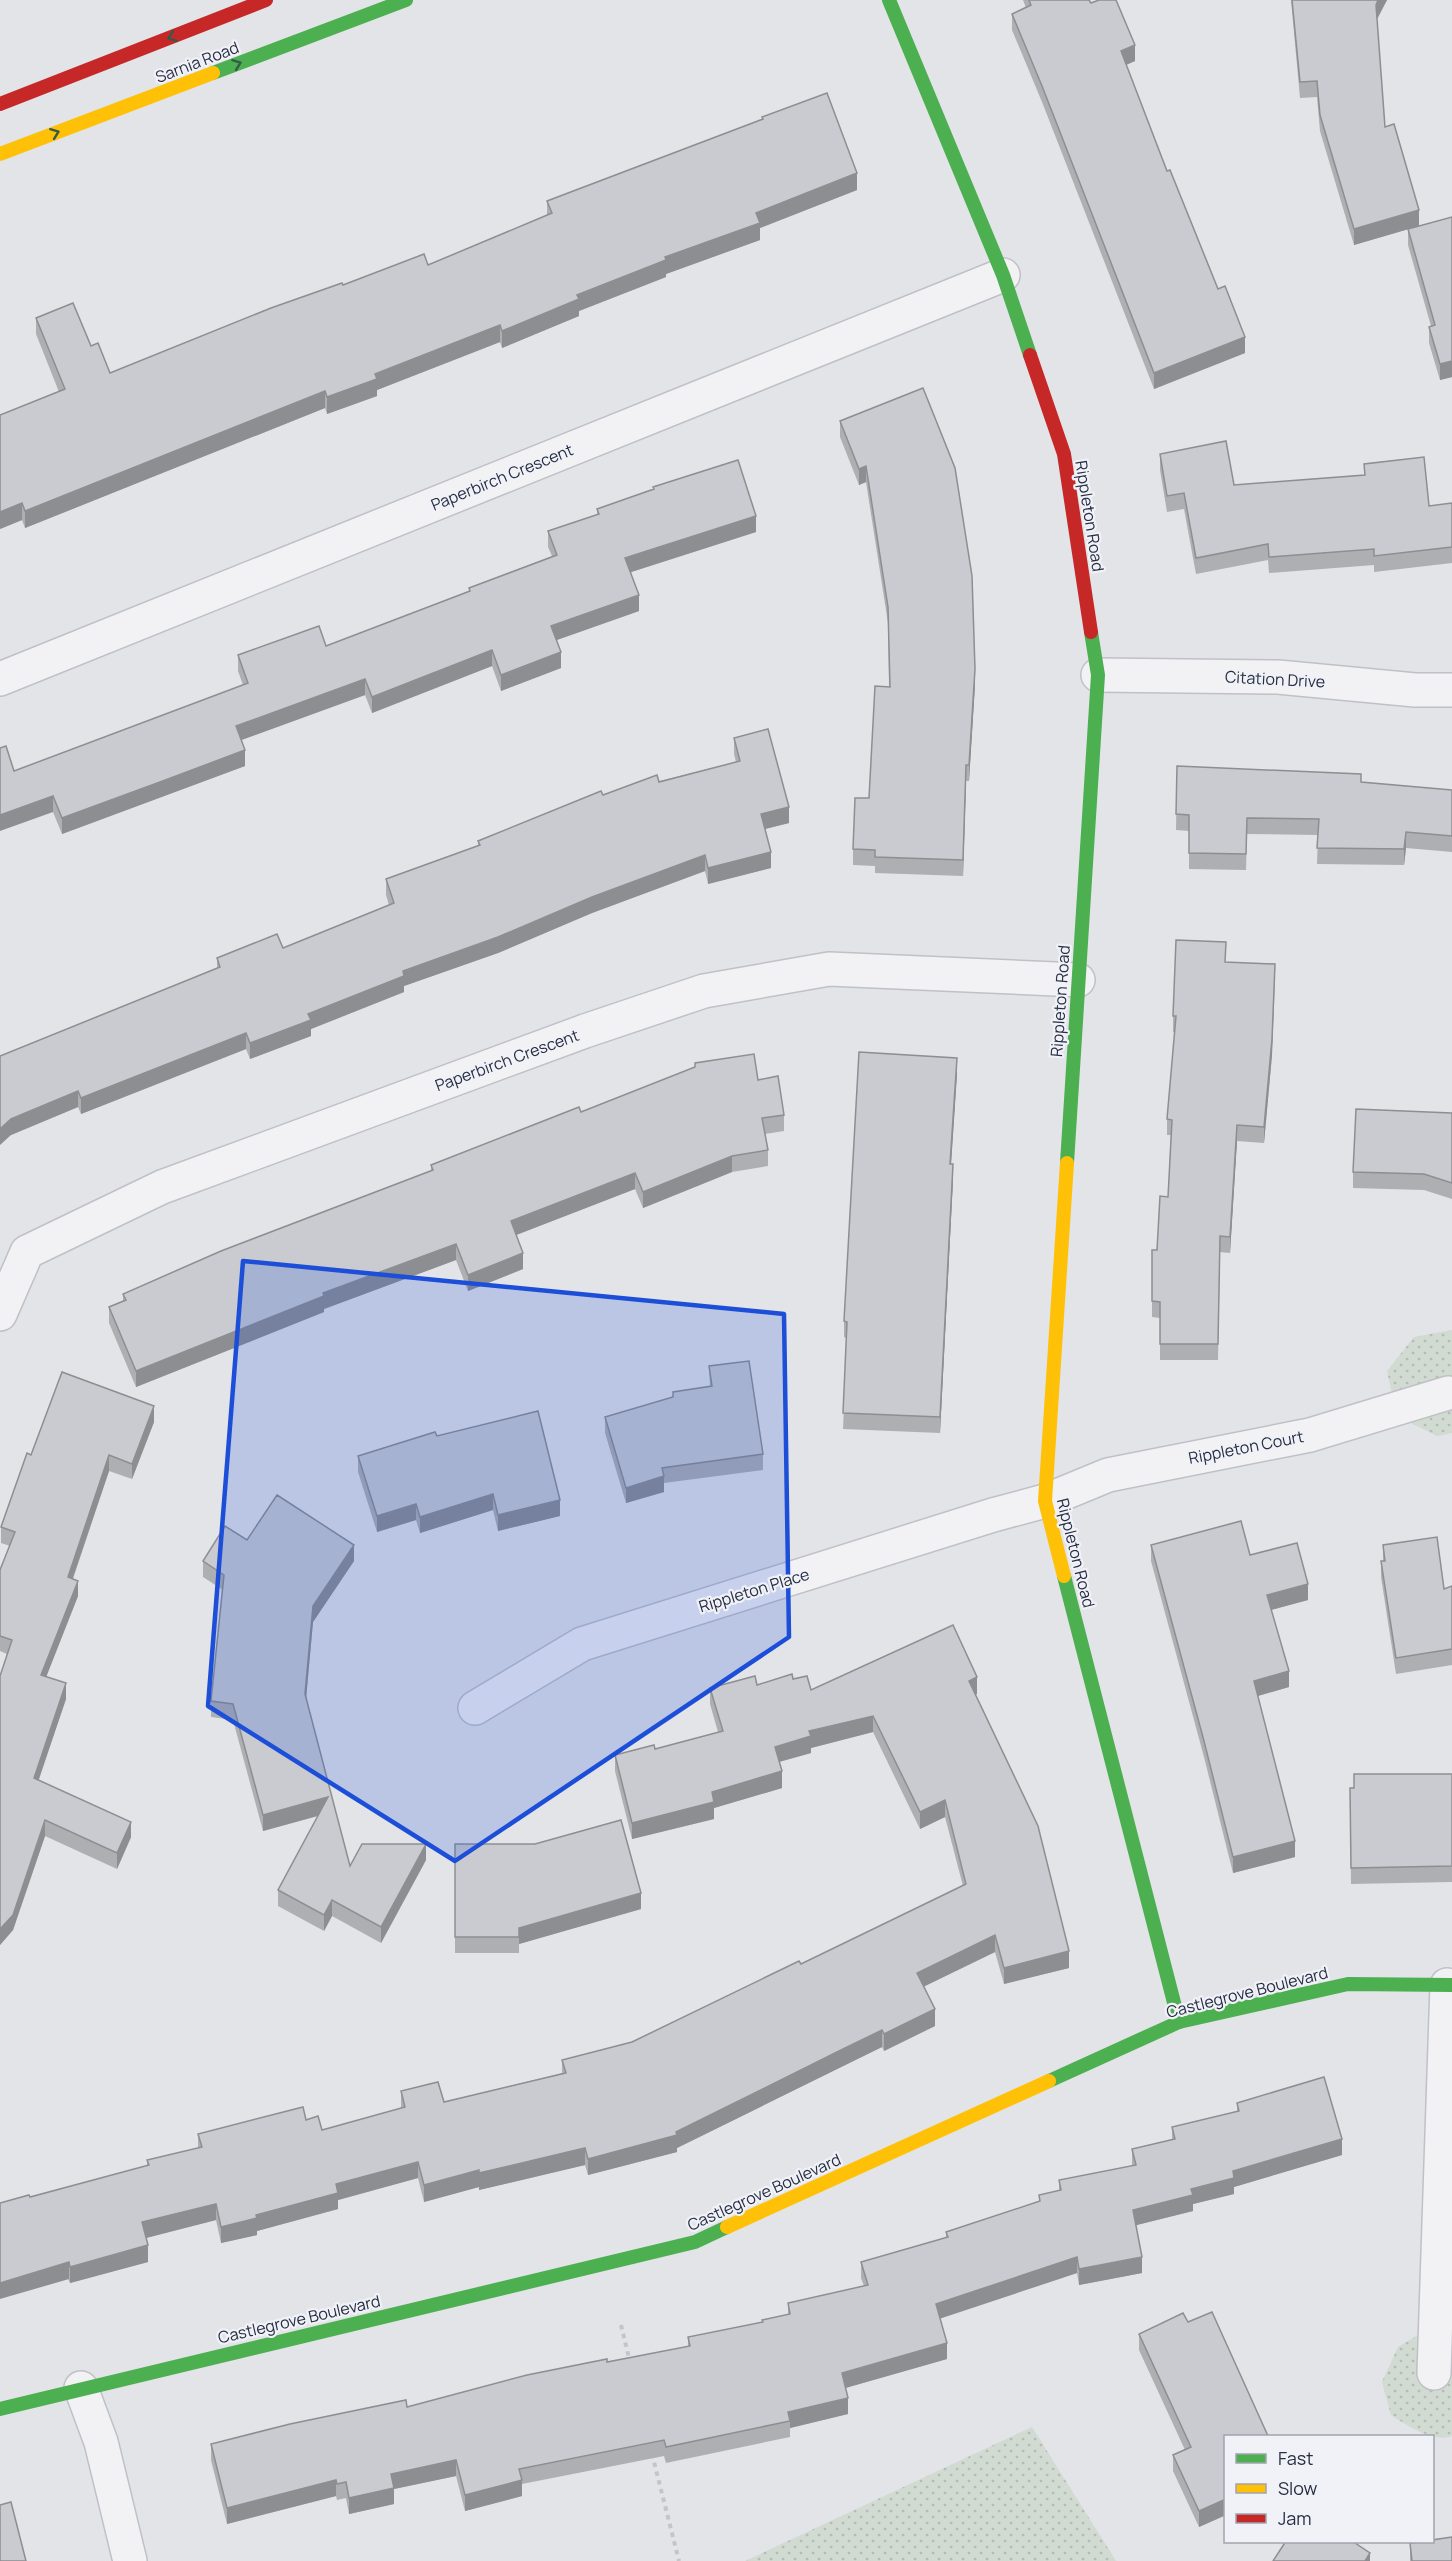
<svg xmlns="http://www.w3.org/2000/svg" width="1452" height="2561" font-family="Manrope,sans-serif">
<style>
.grass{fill:url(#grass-dots)}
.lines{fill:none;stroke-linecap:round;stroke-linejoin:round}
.street-casing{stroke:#bfc1c6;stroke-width:36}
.path{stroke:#c4c5cb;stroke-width:4;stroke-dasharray:4.5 4.5;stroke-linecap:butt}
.street{stroke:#f2f2f4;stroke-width:33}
.fast{stroke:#4caf50;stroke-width:14}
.slow{stroke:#ffc107;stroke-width:14}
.jam{stroke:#c62828;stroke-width:14}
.wall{fill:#adafb3}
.shaded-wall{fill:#8d8e92}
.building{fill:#c9cbd0;stroke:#8d8e92;stroke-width:1.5}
.oneway{stroke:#345b48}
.marked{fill:#1d4ed8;fill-opacity:0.2;stroke:#1d4ed8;stroke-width:4.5;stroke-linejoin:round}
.labels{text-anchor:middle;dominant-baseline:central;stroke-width:4.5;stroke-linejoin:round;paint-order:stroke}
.street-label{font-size:16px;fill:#272e43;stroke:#f0f2f7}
</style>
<defs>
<pattern id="grass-dots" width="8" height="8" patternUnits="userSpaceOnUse" patternTransform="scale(1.5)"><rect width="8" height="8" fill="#d1dbd2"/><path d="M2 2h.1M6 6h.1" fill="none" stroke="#b3bcb6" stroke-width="1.8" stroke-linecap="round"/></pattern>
</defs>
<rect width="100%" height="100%" fill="#e2e4e8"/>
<g class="grass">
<polygon points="1452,1330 1452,1433 1437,1436 1397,1416 1387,1371 1414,1337"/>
<path d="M1436,2324L1452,2327V2436C1433,2443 1406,2425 1391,2415L1382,2382L1398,2347Z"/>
<polygon points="1032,2427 1116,2561 745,2561"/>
</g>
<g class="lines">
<defs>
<g id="street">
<polyline points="1098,675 1278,677 1415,690 1452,690"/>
<polyline points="0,679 1003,275"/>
<polyline points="0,1314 27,1252 162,1187 585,1031 704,991 829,969 1078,980"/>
<polyline points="475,1708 582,1644 993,1515 1045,1501 1108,1475 1310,1435 1448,1393"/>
<polyline points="1434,2373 1447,1985"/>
<polyline points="81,2388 101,2442 130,2561"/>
</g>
</defs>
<use href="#street" class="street-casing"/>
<g class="path">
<polyline points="621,2325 630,2362"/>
<polyline points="652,2454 679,2561"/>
</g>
<use href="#street" class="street"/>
<g class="fast">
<polyline points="889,0 1003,275 1030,355"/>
<polyline points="213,73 406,0"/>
<polyline points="1067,1163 1098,675 1091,632"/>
<polyline points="1064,1576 1179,2022"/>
<polyline points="1049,2081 1179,2022 1348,1984 1452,1985"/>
<polyline points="0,2409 695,2242 727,2227"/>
</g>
<g class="slow">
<polyline points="0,154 213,73"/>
<polyline points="1064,1576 1045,1501 1067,1163"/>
<polyline points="727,2227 1049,2081"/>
</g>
<g class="jam">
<polyline points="0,104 266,0"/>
<polyline points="1030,355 1064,454 1091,632"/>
</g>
</g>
<g class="wall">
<polygon points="1023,0 1089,0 1091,3 1135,61 1126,65 1167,171 1245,353 1154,389 1042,102 1012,30 1012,14 1026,8"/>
<polygon points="1291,0 1387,0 1377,19 1385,127 1419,226 1354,245 1320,131 1317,97 1300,98"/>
<polygon points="762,117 857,190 760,228 760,240 666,274 666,277 579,311 579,316 502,348 500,342 377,390 377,396 327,414 325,408 25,528 22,520 0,529 0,415 59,392 36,334 36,318 91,346 110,373 343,285 428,265 547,215 547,201 762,120"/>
<polygon points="1452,217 1452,377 1440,380 1429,343 1429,327 1431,326 1408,245 1408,229"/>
<polygon points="923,388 975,685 969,781 966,781 963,876 875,873 875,866 853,865 853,849 869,798 889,687 888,623 866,482 859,485 840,437 840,421"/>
<polygon points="1160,454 1234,485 1364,475 1364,464 1429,506 1452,503 1452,563 1374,572 1374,565 1269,573 1268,560 1196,574 1184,509 1167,512 1160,470"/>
<polygon points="653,487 756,532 631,572 639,611 557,640 561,668 501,691 492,666 372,713 365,695 241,740 245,766 62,834 53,812 14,771 243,685 238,671 238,655 326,646 469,591 469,588 552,556 548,547 548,531 597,515 597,509 653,489"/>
<polygon points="734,738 789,823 765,829 771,868 708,884 705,871 592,913 498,953 404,986 404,992 311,1029 311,1036 250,1059 246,1049 81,1114 78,1107 11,1135 0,1056 217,969 217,958 283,948 389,905 386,895 386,879 478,846 478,841 603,795 736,762 734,754"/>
<polygon points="1177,766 1452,790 1452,852 1406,848 1404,865 1317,864 1318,835 1247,834 1246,870 1189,869 1189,831 1176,830"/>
<polygon points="1226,962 1275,980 1272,1055 1264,1143 1237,1141 1230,1253 1220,1252 1218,1360 1160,1360 1160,1318 1152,1317 1152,1250 1157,1250 1168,1197 1171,1135 1167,1135 1167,1119 1175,1032 1173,1032 1173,1016"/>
<polygon points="695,1063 758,1080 784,1115 784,1131 765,1134 768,1150 768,1166 732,1172 643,1208 635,1189 516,1235 523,1269 468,1291 456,1260 324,1309 324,1312 136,1387 109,1323 109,1307 123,1301 123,1294 431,1171 431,1165 581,1112 695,1067"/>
<polygon points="957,1074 951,1164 953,1180 940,1433 843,1429 847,1338 844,1337 844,1321"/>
<polygon points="1452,1113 1452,1199 1424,1190 1353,1188 1353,1172"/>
<polygon points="709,1366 763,1454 763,1470 664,1483 664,1492 626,1503 605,1433 605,1417 673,1397 673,1392 710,1387"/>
<polygon points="154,1422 132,1479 109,1471 73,1579 78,1596 46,1677 66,1699 38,1780 131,1837 117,1869 45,1836 13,1930 0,1945 0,1676 7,1654 0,1651 0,1570 10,1546 1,1543 1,1527 31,1455"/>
<polygon points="437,1436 560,1516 498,1531 493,1510 420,1533 416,1520 377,1532 358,1472 358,1456"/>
<polygon points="247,1540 354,1561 313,1622 306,1699 350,1866 426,1860 381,1943 332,1916 324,1931 278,1906 278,1890 318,1816 263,1831 233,1720 211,1717 211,1701 223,1590 203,1577 203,1561"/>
<polygon points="1151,1545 1250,1555 1308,1600 1271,1610 1289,1687 1258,1696 1295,1857 1233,1873 1204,1757 1151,1561"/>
<polygon points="1383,1545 1444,1589 1452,1586 1452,1665 1396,1674 1381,1577 1381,1561 1383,1561"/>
<polygon points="793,1679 811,1690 977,1694 975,1695 1069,1968 1004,1984 995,1952 924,1986 935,2026 884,2051 882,2047 841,2067 677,2148 677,2152 588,2175 585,2165 479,2190 479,2187 424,2202 418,2178 338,2200 338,2209 257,2231 257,2235 221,2243 216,2220 146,2238 148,2262 70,2283 30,2197 147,2166 147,2160 198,2148 198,2134 306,2120 322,2130 401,2108 401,2091 444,2102 562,2073 562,2060 632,2042 801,1964 963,1886 945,1817 920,1829 873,1732 811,1748 811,1753 779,1762 782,1788 714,1808 714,1819 632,1839 615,1771 615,1755 655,1749 718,1732 710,1704 710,1688 757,1685"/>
<polygon points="1452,1774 1452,1882 1351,1884 1350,1788"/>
<polygon points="455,1844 641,1909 519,1944 519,1953 455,1953"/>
<polygon points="1237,2103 1342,2155 1234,2187 1234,2194 1193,2204 1193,2211 1136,2225 1142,2273 1079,2285 1077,2273 940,2318 947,2359 845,2388 848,2414 790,2428 790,2437 666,2463 664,2456 522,2484 522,2496 465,2511 456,2476 394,2489 394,2504 349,2514 346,2498 337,2500 336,2496 227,2524 211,2460 211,2444 407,2407 607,2362 688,2347 688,2337 762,2322 788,2314 788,2303 864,2286 861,2278 861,2262 946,2238 946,2232 1039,2202 1039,2195 1059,2191 1059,2180 1132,2166 1132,2149 1172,2139 1172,2127 1237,2111"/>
<polygon points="1188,2322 1226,2436 1226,2515 1199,2527 1173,2471 1173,2455 1185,2450 1139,2350 1139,2334"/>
<polygon points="1410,2543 1452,2561 1410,2561"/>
</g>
<g class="shaded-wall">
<polygon points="1378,0 1387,0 1376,21 1376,5"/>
<polygon points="1135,45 1135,61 1121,67 1121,51"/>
<polygon points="857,173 857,190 760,228 760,240 666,274 666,277 579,311 579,316 502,348 502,331 577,295 665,257 756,213"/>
<polygon points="1419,210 1419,226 1354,245 1354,229"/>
<polygon points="500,325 500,342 377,390 377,396 327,414 327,397 375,374"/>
<polygon points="1245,337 1245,353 1154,389 1154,373"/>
<polygon points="1452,361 1452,377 1440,380 1440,364"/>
<polygon points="325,391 325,408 25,528 25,511"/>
<polygon points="866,466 866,482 859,485 859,469"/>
<polygon points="22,503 22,520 0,529 0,512"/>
<polygon points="756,516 756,532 625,574 625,558"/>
<polygon points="639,595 639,611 551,642 551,626"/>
<polygon points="492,650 492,666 372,713 372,697"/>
<polygon points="561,652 561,668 501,691 501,675"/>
<polygon points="975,669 975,685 969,781 969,765"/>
<polygon points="365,679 365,695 236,742 236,726"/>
<polygon points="245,750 245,766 62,834 62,818"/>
<polygon points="966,765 966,781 963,876 963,860"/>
<polygon points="53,796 53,812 0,831 0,815"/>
<polygon points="789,807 789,823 761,830 761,814"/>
<polygon points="1406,832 1406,848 1404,865 1404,849"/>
<polygon points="771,852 771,868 708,884 708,868"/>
<polygon points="705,855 705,871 592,913 498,953 404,986 404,992 311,1029 311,1036 250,1059 250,1043 308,1014 403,971 592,897"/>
<polygon points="1275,964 1272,1055 1264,1143 1264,1127"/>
<polygon points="246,1033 246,1049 81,1114 81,1098"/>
<polygon points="957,1058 957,1074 950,1180 950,1164"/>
<polygon points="78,1091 78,1107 11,1135 0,1145 0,1129 11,1119"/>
<polygon points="1237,1125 1237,1141 1230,1253 1230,1237"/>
<polygon points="732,1156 732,1172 643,1208 643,1192"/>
<polygon points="953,1164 953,1180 940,1433 940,1417"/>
<polygon points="635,1173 635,1189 511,1237 511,1221"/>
<polygon points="456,1244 456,1260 324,1309 324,1312 136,1387 136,1371 323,1293"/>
<polygon points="523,1253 523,1269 468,1291 468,1275"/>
<polygon points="154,1406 154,1422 132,1479 132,1464"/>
<polygon points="109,1455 109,1471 68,1592 68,1577"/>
<polygon points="664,1476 664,1492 626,1503 626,1488"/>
<polygon points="493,1494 493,1510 420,1533 420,1517"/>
<polygon points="560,1500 560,1516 498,1531 498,1515"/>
<polygon points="416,1504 416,1520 377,1532 377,1516"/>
<polygon points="354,1545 354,1561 313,1622 305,1710 305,1694 313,1606"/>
<polygon points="78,1581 78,1596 41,1690 41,1675"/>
<polygon points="1308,1584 1308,1600 1267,1611 1267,1595"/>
<polygon points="1289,1671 1289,1687 1254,1697 1254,1681"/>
<polygon points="977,1677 977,1694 969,1697 969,1681"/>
<polygon points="66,1683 66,1699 34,1794 34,1778"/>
<polygon points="873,1716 873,1732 811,1748 811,1753 775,1763 775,1747 809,1731"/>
<polygon points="782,1771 782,1788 714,1808 714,1819 632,1839 632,1823 712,1792"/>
<polygon points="328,1797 328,1813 263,1831 263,1815"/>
<polygon points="945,1800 945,1817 920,1829 920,1812"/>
<polygon points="45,1820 45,1836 13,1930 0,1945 0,1929"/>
<polygon points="131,1822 131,1837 117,1869 117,1853"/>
<polygon points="1295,1841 1295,1857 1233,1873 1233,1857"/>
<polygon points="426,1844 426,1860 381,1943 381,1927"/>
<polygon points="641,1893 641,1909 519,1944 519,1928"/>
<polygon points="332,1900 332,1916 324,1931 324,1915"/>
<polygon points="995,1935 995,1952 917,1990 917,1973"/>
<polygon points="1069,1951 1069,1968 1004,1984 1004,1968"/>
<polygon points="935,2009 935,2026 884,2051 884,2034"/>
<polygon points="882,2030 882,2047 677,2148 677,2152 588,2175 588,2159 676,2132"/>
<polygon points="1342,2139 1342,2155 1234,2187 1234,2194 1193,2204 1193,2211 1133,2226 1133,2210 1191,2189 1233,2171"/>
<polygon points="585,2148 585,2165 479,2190 479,2173"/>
<polygon points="418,2162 418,2178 338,2200 338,2209 257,2231 257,2235 221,2243 221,2227 256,2215 336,2184"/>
<polygon points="479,2170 479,2187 424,2202 424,2185"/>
<polygon points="216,2204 216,2220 142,2239 142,2222"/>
<polygon points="148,2245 148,2262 70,2283 70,2267"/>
<polygon points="1077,2257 1077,2273 936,2320 936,2304"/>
<polygon points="1142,2257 1142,2273 1079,2285 1079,2269"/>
<polygon points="69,2262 69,2279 0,2299 0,2283"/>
<polygon points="947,2343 947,2359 842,2389 842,2373"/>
<polygon points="848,2398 848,2414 790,2428 790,2421 788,2412"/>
<polygon points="456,2460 456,2476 394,2489 394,2504 349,2514 349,2498 391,2474"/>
<polygon points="336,2480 336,2496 227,2524 227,2508"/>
<polygon points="522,2480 522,2496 465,2511 465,2495"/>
<polygon points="1226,2499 1226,2515 1199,2527 1199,2511"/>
<polygon points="1370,2553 1370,2561 1365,2561"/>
</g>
<g class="building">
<polygon points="1029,0 1089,0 1091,3 1099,0 1116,0 1135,45 1121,51 1167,171 1170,170 1218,289 1225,286 1245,337 1154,373 1042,86 1012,14 1031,5"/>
<polygon points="1292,0 1378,0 1376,5 1385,127 1394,124 1419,210 1354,229 1320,115 1317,81 1300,82"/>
<polygon points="827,93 857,173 756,213 760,223 665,257 666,260 577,295 579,299 502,331 500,325 375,374 377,379 327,397 325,391 25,511 22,503 0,512 0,415 65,389 36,318 73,303 91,346 98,343 110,373 271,308 342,283 343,285 424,254 428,265 552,213 547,201 763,119 762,117"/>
<polygon points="1452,217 1452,361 1440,364 1429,327 1435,325 1408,229"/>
<polygon points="923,388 955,468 972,576 975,669 969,765 966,765 963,860 875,857 875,850 853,849 855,798 869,798 875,686 890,687 888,607 866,466 859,469 840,421"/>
<polygon points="1226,441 1234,485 1365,475 1364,464 1424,457 1429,506 1452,503 1452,547 1374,556 1374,549 1269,557 1268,544 1196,558 1184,493 1167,496 1160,454"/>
<polygon points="738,460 756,516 625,558 639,595 551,626 561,652 501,675 492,650 372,697 365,679 236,726 245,750 160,782 62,818 53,796 0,815 0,748 6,746 14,771 248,683 238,655 319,626 326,646 470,591 469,588 557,555 548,531 599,514 597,509 654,489 653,487"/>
<polygon points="768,729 789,807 761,814 771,852 708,868 705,855 592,897 498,937 403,971 404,976 308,1014 311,1020 250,1043 246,1033 81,1098 78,1091 11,1119 0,1129 0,1056 220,967 217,958 277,934 283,948 394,903 386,879 480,845 478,841 601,791 603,795 657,775 659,782 740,761 734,738"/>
<polygon points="1177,766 1361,774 1361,782 1452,790 1452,836 1406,832 1404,849 1317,848 1319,819 1247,818 1246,854 1189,853 1189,815 1176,814"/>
<polygon points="1176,940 1226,942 1225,962 1275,964 1272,1039 1264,1127 1237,1125 1230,1237 1220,1236 1218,1344 1160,1344 1160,1302 1152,1301 1152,1250 1157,1250 1160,1196 1168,1197 1172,1120 1167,1119 1176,1016 1173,1016"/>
<polygon points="859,1052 957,1058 950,1164 953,1164 940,1417 843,1413 847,1322 844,1321"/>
<polygon points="754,1054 758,1080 778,1076 784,1115 762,1118 768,1150 732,1156 643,1192 635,1173 511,1221 523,1253 468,1275 456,1244 323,1293 324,1296 136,1371 109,1307 126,1300 123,1294 221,1251 433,1170 431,1165 579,1107 581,1112 695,1067 695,1063"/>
<polygon points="1356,1109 1452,1113 1452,1183 1424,1174 1353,1172"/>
<polygon points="749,1361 763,1454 662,1468 664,1476 626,1488 605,1417 673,1397 673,1392 712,1386 709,1366"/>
<polygon points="62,1372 154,1406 132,1464 109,1455 68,1577 78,1581 41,1675 66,1683 34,1778 131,1822 117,1853 45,1820 13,1915 0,1929 0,1676 12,1640 0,1636 0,1570 15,1532 1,1527 27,1453 31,1455"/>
<polygon points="538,1411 560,1500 498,1515 493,1494 420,1517 416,1504 377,1516 358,1456 435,1432 437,1436"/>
<polygon points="277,1495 354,1545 313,1606 305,1694 350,1866 362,1844 426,1844 381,1927 332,1900 324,1915 278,1890 328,1797 263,1815 233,1704 211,1701 224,1575 203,1561 225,1526 247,1540"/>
<polygon points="1241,1521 1250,1555 1297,1543 1308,1584 1267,1595 1289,1671 1254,1681 1295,1841 1233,1857 1204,1741 1151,1545"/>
<polygon points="1437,1537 1444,1589 1452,1586 1452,1649 1396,1658 1381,1561 1385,1561 1383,1545"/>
<polygon points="953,1625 977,1677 969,1681 1038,1826 1069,1951 1004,1968 995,1935 917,1973 935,2009 884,2034 882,2030 841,2050 676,2132 677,2135 588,2159 585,2148 479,2173 479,2170 424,2185 418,2162 336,2184 338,2193 256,2215 257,2218 221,2227 216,2204 142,2222 148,2245 70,2267 69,2262 0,2283 0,2203 29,2195 30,2197 149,2165 147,2160 202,2147 198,2134 303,2107 306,2120 318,2116 322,2130 405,2107 401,2091 438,2082 444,2102 566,2073 562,2060 632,2042 799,1961 801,1964 966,1884 945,1800 920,1812 873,1716 809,1731 811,1736 775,1747 782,1771 712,1792 714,1802 632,1823 615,1755 654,1745 655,1749 723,1731 710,1688 755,1676 757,1685 792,1674 793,1679 807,1676 811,1690"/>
<polygon points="1354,1774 1452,1774 1452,1866 1351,1868 1350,1788 1354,1788"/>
<polygon points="621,1820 641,1893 519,1928 519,1937 455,1937 455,1844 535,1844"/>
<polygon points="1324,2077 1342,2139 1233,2171 1234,2178 1191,2189 1193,2195 1133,2210 1142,2257 1079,2269 1077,2257 936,2304 947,2343 842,2373 848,2398 788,2412 790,2421 666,2447 664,2440 519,2469 522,2480 465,2495 456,2460 391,2474 394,2488 349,2498 346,2482 337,2484 336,2480 227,2508 211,2444 290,2424 406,2400 407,2407 527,2375 607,2359 607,2362 690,2346 688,2337 763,2322 762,2320 790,2314 788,2303 868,2285 861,2262 948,2237 946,2232 1040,2201 1039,2195 1061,2190 1059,2180 1136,2165 1132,2149 1175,2139 1172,2127 1239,2111 1237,2103"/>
<polygon points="1212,2312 1268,2436 1226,2436 1226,2499 1199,2511 1173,2455 1191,2447 1139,2334 1183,2313 1188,2322"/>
<polygon points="11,2502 26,2561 0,2561 0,2505"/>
<polygon points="1452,2537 1452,2561 1412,2561 1410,2543 1432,2541 1432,2540"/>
<polygon points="1286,2541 1352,2541 1370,2553 1365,2561 1273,2561"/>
</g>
<defs><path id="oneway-chevron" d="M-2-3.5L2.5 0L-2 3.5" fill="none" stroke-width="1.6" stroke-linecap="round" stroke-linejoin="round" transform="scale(1.5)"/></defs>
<g class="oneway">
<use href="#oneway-chevron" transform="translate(172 37) rotate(159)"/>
<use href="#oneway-chevron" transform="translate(237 64) rotate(-21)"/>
<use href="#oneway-chevron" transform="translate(55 133) rotate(-21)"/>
</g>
<path class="marked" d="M243,1261L784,1314L789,1637L455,1861L208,1706Z"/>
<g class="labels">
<g class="street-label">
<text transform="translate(197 62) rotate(-21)">Sarnia Road</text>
<text transform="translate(502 477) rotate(-22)">Paperbirch Crescent</text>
<text transform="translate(1090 516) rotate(81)">Rippleton Road</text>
<text transform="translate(1275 679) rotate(3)">Citation Drive</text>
<text transform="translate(1060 1001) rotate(-86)">Rippleton Road</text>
<text transform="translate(507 1060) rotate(-20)">Paperbirch Crescent</text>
<text transform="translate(1246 1447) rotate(-11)">Rippleton Court</text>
<text transform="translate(1076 1553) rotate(76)">Rippleton Road</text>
<text transform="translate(754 1590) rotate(-17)">Rippleton Place</text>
<text transform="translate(1247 1992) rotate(-14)">Castlegrove Boulevard</text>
<text transform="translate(764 2192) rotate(-24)">Castlegrove Boulevard</text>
<text transform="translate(299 2319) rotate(-13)">Castlegrove Boulevard</text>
</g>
</g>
<rect x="1224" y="2435" width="210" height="108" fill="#f0f2f7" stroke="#a0a4af" stroke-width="1.5"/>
<rect x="1236" y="2454" width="30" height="9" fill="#4caf50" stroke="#a0a4af" stroke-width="1.5"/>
<text x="1278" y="2465" font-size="18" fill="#272e43">Fast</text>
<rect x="1236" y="2484" width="30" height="9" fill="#ffc107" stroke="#a0a4af" stroke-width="1.5"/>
<text x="1278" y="2495" font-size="18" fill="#272e43">Slow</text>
<rect x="1236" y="2514" width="30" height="9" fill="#c62828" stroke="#a0a4af" stroke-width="1.5"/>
<text x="1278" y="2525" font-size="18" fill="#272e43">Jam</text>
</svg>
